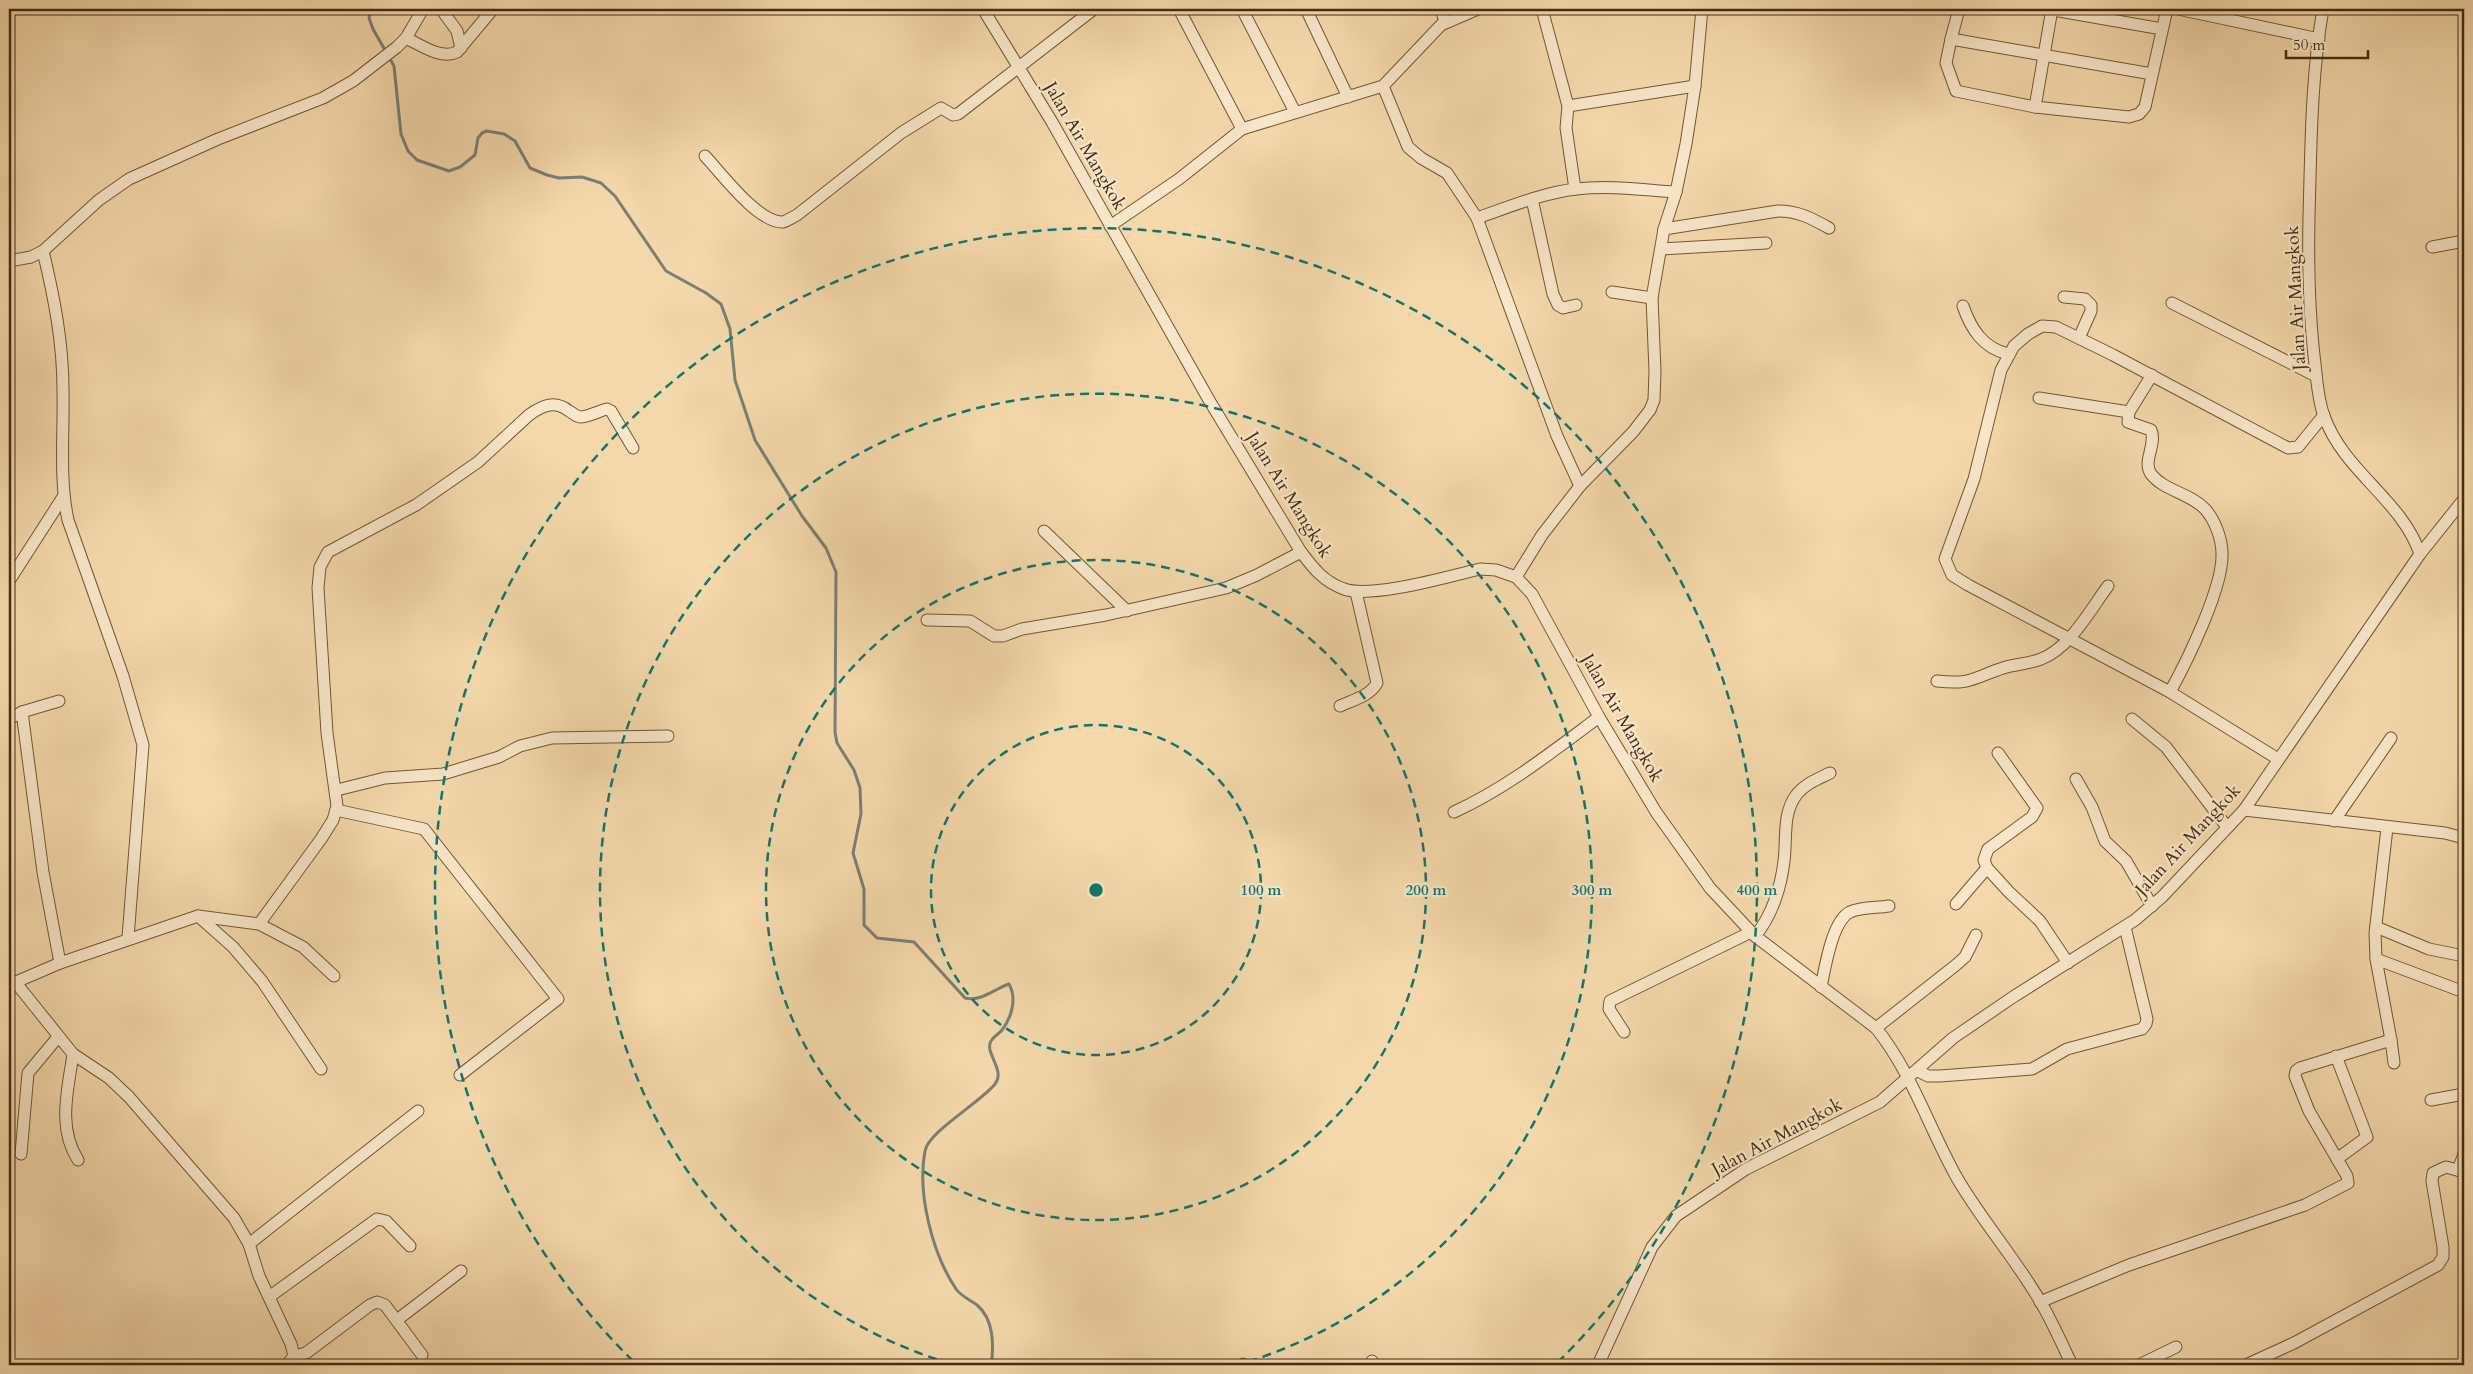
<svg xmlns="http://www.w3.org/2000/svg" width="2473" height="1374" font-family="Cardo,serif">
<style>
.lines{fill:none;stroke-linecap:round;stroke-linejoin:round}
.stream{stroke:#7c7f74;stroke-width:3}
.minor-casing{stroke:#705738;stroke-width:13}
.minor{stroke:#f8e6c8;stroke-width:11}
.ring{fill:none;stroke:#0f766e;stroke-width:2.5;stroke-dasharray:9 6}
.labels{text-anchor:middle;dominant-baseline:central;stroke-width:4.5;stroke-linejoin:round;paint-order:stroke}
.street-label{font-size:18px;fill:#442c12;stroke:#f8e6c8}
.centre{fill:#0f766e;stroke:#f8e6c8;stroke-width:2.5}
.ring-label{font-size:15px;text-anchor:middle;font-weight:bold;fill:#0f766e;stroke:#f8e6c8;stroke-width:4.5;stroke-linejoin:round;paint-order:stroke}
</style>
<rect width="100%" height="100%" fill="#f4d8ab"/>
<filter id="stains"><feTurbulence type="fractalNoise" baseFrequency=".004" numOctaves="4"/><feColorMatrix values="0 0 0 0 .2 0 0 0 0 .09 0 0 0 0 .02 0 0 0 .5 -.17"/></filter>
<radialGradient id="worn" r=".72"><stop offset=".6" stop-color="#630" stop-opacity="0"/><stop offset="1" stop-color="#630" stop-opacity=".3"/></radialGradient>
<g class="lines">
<path class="stream" d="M371,9L369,18L373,29L394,66L401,134L408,151L417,160L449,171L460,167L475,155L478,138L482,133L487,131L504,134L515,141L530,168L547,175L559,178L582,177L601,183L615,196L666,271L706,293L721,304L730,329L735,380L755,440L802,516L826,548L836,572L835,732L837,743L854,770L860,788L861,814L853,853L864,889V925L877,938L914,942L965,998C981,1002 994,989 1009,984C1017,998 1012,1017 1002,1030C999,1034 994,1036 991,1041C984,1053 1006,1070 995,1084C981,1102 928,1132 925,1151C917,1193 932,1253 956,1289C961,1296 970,1300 977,1305C994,1319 994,1346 991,1365"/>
<defs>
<g id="minor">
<polyline points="441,9 457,31 461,48"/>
<path d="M983,9L1052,122L1209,400L1301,552C1313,568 1324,582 1344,589C1371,599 1450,576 1480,569L1496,570L1516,577L1532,594L1599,717L1656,812L1710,888L1755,936L1876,1028C1912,1073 1929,1128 1957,1178C1982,1221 2015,1258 2040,1301C2052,1321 2062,1344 2072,1365"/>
<polyline points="1179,9 1242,129"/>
<polyline points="1242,9 1295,112"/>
<polyline points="1306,9 1348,97"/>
<polyline points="1441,9 1445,22"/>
<polyline points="1542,9 1568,106 1566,128 1575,189"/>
<polyline points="1959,9 1951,39 2152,74"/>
<polyline points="2048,9 2162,29"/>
<polyline points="2052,9 2035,107 2129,117 2139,114 2145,107 2167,9"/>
<polyline points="2178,9 2319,39"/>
<path d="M406,38C421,45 441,60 457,52L493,9"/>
<polyline points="1951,39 1946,63 1956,91 2035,107"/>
<polyline points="1383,86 1408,147 1421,158 1447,173 1477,218 1557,436 1580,486"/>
<polyline points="1568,106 1695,86"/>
<path d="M705,156C721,173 758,223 783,222C787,221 793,217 797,215L901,133L941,108L953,115L958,114L1094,9"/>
<polyline points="1532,199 1553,294 1558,305 1563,308 1576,305"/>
<path d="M1477,218C1509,207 1542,193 1576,189C1610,185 1643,190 1676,192"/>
<polyline points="1110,226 1179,179 1242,129 1383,86 1441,25 1478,9"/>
<path d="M1664,229L1778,211C1798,211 1811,218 1829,228"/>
<polyline points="2432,247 2464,241"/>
<polyline points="1661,249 1766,243"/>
<path d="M43,251C54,297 63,342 63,390C64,433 59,478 68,520L123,676L143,745L128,938"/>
<polyline points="9,261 31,257 43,251 99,200 129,179 218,139 323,98 353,81 397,47 406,38 423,9"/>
<polyline points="1612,292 1652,298"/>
<polyline points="2064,297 2085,299 2091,305 2091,311 2079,338"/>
<polyline points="2172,303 2316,376"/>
<path d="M1963,306C1971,329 1983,348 2008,354"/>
<path d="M2152,375L2129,412L2128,422L2151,430C2157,445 2142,461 2151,474C2164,491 2190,493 2205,509C2215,520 2222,539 2222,554C2223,588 2187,661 2170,692"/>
<polyline points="2039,398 2129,412"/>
<polyline points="1044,531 1127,611"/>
<polyline points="2420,554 2464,499"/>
<polyline points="1516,577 1542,535 1580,486 1633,432 1650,410 1654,400 1655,371 1652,298 1664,229 1676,192 1686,144 1695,86 1702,9"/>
<polyline points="9,581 63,497"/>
<polyline points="927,620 970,621 994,636 1003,636 1022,629 1106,615 1226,588 1257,575 1301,552"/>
<path d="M1937,681C1971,685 1973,678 2003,668C2015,664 2029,664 2041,659C2070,648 2090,610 2108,586"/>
<path d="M1340,706C1353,700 1370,696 1377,683L1356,592"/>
<polyline points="22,712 43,872 60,963"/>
<polyline points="9,719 22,712 59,701"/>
<polyline points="2132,719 2166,747 2227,827"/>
<polyline points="1998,753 2037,808 2032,817 1988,849 1984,860 1987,868 2009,892 2040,921 2068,963"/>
<polyline points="2278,759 2170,692 1968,585 1952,575 1945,559 1974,479 2001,370 2014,346 2028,334 2042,326 2056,327 2113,355 2288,448 2298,447 2324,415"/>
<polyline points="2076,779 2092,807 2105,841 2126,861 2152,906"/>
<polyline points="337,790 385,778 443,774 499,757 520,746 552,738 668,736"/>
<polyline points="336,810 424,829 558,999 460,1075"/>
<polyline points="2244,810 2445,833 2464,838"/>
<path d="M1454,812C1507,788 1553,751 1599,717"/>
<polyline points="2334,821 2391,738"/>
<polyline points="1956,904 1987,868"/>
<polyline points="198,916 233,947 262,981 321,1069"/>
<polyline points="259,924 303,947 334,976"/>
<polyline points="2376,927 2429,949 2464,956"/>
<path d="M1755,936C1772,916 1781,887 1784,861C1787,838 1782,813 1797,794C1806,783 1818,779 1830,773"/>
<polyline points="2376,959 2464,992"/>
<polyline points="16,983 73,1054 109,1078 129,1097 234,1218 249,1244 259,1276 291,1344 294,1356 287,1365"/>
<path d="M9,985L60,963L198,916L259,924L321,839L333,820L337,806L327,733L318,588L320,567L328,552L416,505L478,462L529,415C543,405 555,400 569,411C573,413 575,416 580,417C588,417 599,411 607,409L611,411L633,448"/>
<path d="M1821,987C1825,968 1832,921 1850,912C1861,907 1877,908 1889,906"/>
<polyline points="1876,1028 1956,965 1965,957 1976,935"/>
<polyline points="1624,1032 1609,1009 1610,1001 1751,932"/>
<polyline points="2391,1040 2394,1063"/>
<path d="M73,1054C68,1090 57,1127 78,1160"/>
<polyline points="2336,1056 2367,1137 2337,1159"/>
<polyline points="1918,1071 1928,1076 1940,1076 2032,1069 2067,1049 2142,1029 2146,1024 2147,1019 2125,927"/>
<polyline points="2431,1100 2464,1094"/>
<polyline points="21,1154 28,1073 58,1037"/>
<polyline points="2458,1170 2464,1154"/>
<polyline points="249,1244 418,1111"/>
<polyline points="269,1297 377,1219 386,1221 410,1246"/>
<polyline points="2040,1302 2129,1265 2305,1205 2348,1183 2347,1176 2309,1111 2295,1076 2296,1071 2300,1068 2391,1040 2376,959 2375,933 2387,828"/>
<polyline points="397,1320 461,1271"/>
<polyline points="294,1356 306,1353 370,1305 377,1302 385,1305 422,1355"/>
<polyline points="1372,1361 1372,1365"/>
<polyline points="1243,1364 1243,1365"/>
<path d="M1598,1365L1652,1247L1676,1216L1746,1169L1880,1102L1953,1038L2013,997L2135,920L2162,897L2244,810L2420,554C2402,500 2344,472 2324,416C2318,400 2317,381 2315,364C2309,315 2308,266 2309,216C2311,147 2311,77 2323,9"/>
<polyline points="2139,1365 2176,1347"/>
<polyline points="2246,1365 2294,1343 2438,1265 2443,1257 2443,1247 2432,1181 2433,1173 2446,1167 2464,1172"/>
</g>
</defs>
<use href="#minor" class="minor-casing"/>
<use href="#minor" class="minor"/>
</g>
<g class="ring">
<circle cx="1096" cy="890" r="165"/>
<circle cx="1096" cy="890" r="330"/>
<path d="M951 1364A496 496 0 1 1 1241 1364"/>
<path d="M633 1361A661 661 0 1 1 1559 1361"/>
</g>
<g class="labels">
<g class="street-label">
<text transform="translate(1085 146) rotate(60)">Jalan Air Mangkok</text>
<text transform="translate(2296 298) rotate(-93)">Jalan Air Mangkok</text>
<text transform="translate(1289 495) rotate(58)">Jalan Air Mangkok</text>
<text transform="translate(1622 718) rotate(60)">Jalan Air Mangkok</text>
<text transform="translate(2188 840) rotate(-47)">Jalan Air Mangkok</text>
<text transform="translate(1777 1137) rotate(-28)">Jalan Air Mangkok</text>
</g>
</g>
<circle cx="1096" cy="890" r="8" class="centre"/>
<g class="ring-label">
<text x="1261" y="895">100 m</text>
<text x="1426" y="895">200 m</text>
<text x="1592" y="895">300 m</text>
<text x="1757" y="895">400 m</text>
</g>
<rect width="2473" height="1374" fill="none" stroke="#f4d8ab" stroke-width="30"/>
<rect x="10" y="10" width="2453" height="1354" fill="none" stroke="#442c12" stroke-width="2.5"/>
<rect x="15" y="15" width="2443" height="1344" fill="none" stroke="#442c12"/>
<path d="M2286 50v8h82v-8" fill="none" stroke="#442c12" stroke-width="2.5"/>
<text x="2293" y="50" font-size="15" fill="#442c12" stroke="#f8e6c8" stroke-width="4" paint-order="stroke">50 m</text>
<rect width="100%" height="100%" filter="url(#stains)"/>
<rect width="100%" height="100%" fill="url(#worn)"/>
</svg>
